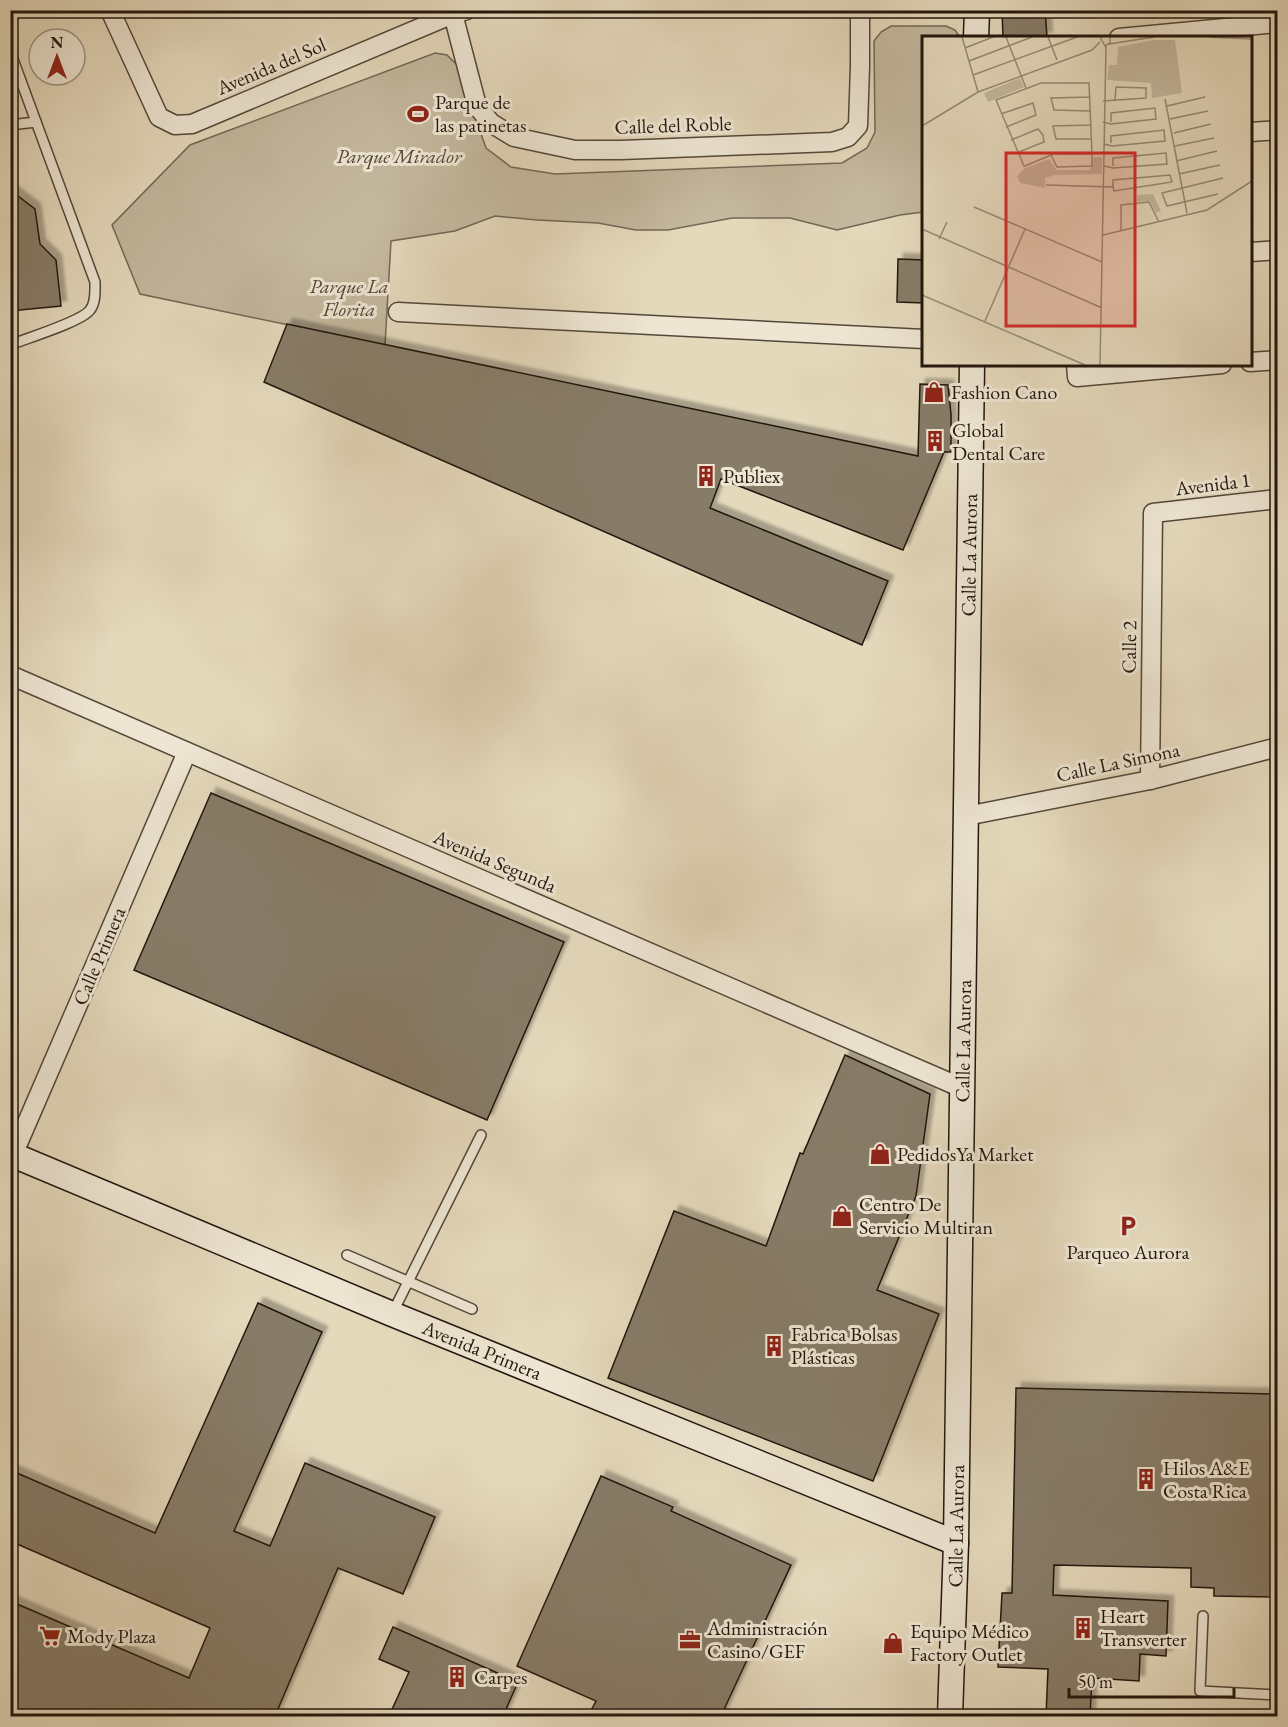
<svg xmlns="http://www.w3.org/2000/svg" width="1288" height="1727" font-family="'EB Garamond',serif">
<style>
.green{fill:#c4b89e;stroke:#736756;stroke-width:1.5}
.building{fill:#877b68;stroke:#22160d;stroke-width:1.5;filter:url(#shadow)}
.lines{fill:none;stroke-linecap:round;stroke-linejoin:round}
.lane-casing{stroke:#534739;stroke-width:12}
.street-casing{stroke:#534739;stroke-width:21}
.secondary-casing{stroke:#22160d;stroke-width:27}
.lane{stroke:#eee6d3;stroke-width:9}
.street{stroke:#eee6d3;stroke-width:18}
.secondary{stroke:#eee6d3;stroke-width:24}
.labels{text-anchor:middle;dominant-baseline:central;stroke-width:6;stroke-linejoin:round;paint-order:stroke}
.street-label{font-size:20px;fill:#22160d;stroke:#eee6d3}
.poi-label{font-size:20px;fill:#22160d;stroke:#eee6d3;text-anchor:start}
.park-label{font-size:20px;font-style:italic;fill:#534738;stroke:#eee6d3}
.inset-road{fill:none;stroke:#978b76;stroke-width:1.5}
.view{fill:#d62828;fill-opacity:0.15;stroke:#d62828;stroke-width:3}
.inset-edge{fill:none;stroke:#22160d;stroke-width:3}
</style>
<defs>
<filter id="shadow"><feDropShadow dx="5.5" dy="-5.5" stdDeviation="1.5" flood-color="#0004"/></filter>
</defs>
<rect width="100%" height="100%" fill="#e5d9bc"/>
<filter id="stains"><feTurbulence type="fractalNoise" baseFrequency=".00333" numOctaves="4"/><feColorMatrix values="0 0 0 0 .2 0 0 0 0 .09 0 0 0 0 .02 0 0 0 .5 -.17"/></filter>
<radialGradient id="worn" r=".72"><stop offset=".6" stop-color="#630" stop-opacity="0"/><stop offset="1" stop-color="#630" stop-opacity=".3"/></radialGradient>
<polygon class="green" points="891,26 946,26 955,30 960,37 924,38 923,212 900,215 837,230 790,218 732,218 668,230 636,230 598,223 537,220 495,216 455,231 391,241 385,345 140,294 112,225 190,145 435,53 447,55 457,65 486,148 511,167 555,174 842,163 867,148 875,132 874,41 881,32"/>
<g class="building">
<polygon points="1002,10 1045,10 1047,37 1003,37"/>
<polygon points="10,190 35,209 40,244 56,260 61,306 10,311"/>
<polygon points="898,259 924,260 924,303 897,302"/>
<polygon points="287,324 918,456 920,384 948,385 951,414 951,452 944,452 903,550 721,479 710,508 888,581 862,645 264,382"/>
<polygon points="211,793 564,942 487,1120 134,970"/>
<polygon points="845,1055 930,1094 916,1196 877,1290 939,1314 873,1481 608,1378 674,1211 766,1246 800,1153 803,1154"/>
<polygon points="258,1303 322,1332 234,1531 270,1546 305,1463 435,1517 403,1594 338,1568 275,1716 10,1716 10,1601 189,1678 210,1628 10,1541 10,1470 155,1533"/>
<polygon points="1016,1388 1278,1394 1278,1597 1214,1596 1214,1588 1191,1587 1191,1568 1054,1565 1053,1595 1168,1601 1166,1656 1140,1654 1139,1681 1092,1678 1090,1716 1046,1716 1048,1669 998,1667 1002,1593 1012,1593"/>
<polygon points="601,1476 673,1507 671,1511 791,1565 721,1716 588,1716 596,1701 517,1666"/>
<polygon points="393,1627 518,1682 503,1716 389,1716 409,1672 379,1659"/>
</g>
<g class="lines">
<defs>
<g id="lane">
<path d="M10,51L95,282C95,290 96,303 90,310C81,322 27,338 10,345"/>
<polyline points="10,125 36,122"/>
<polyline points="347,1255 472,1309"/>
<polyline points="392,1314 481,1135"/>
<polyline points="1203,1616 1200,1691 1278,1695"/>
</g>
<g id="street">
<polyline points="110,10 159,117 175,125 192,124 453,14 467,10"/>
<polyline points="453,14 477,106 491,123 514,137 575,150 621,150 832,142 848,137 858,126 860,66 860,10"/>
<polyline points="1119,38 1278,23"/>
<polyline points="1250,132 1278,130"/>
<polyline points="1250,252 1278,250"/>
<polyline points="398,312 924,339"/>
<polyline points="1250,362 1278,360"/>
<polyline points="1076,364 1077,377 1222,364"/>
<polyline points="10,675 962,1088"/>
<polyline points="1150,780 1153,513 1278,499"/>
<polyline points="966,816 1150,780 1278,747"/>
<polyline points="10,1154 13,1155 187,752"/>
</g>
<g id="secondary">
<polyline points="976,38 977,10"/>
<polyline points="10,1160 13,1155 392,1314 956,1543"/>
<polyline points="950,1716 956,1543 972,364"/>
</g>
</defs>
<use href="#lane" class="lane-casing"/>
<use href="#street" class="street-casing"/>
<use href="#secondary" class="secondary-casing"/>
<use href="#lane" class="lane"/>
<use href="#street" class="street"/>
<use href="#secondary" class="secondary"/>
</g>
<defs>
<symbol id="stadium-bare" viewBox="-9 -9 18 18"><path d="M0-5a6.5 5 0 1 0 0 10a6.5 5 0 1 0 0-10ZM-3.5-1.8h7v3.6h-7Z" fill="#8f2418" stroke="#eee6d3" stroke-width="2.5" paint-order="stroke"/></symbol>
<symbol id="shop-bare" viewBox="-9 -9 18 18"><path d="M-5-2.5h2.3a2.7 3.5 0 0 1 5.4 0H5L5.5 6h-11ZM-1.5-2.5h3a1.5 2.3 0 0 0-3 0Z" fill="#8f2418" stroke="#eee6d3" stroke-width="2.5" paint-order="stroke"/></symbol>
<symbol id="building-bare" viewBox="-9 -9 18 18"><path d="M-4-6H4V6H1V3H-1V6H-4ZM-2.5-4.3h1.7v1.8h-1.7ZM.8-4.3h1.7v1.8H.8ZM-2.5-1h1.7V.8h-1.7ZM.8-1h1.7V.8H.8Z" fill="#8f2418" stroke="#eee6d3" stroke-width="2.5" paint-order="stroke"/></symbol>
<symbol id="parking-bare" viewBox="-9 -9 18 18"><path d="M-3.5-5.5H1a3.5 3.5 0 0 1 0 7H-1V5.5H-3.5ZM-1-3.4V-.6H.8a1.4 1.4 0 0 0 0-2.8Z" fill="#8f2418" stroke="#eee6d3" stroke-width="2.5" paint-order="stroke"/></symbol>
<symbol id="supermarket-bare" viewBox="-9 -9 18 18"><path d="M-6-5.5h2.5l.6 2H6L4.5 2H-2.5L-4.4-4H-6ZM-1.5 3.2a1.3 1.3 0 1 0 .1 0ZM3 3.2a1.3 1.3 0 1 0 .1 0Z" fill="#8f2418" stroke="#eee6d3" stroke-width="2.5" paint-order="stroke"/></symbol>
<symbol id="office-bare" viewBox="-9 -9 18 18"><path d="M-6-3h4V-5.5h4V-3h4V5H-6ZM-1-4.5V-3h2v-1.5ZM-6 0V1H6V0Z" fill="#8f2418" stroke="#eee6d3" stroke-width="2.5" paint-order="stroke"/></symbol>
</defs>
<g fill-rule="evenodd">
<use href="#stadium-bare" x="403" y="99" width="30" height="30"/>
<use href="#shop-bare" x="919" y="377" width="30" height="30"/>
<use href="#building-bare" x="920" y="426" width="30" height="30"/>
<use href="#building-bare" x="691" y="461" width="30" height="30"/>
<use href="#shop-bare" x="865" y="1139" width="30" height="30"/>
<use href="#shop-bare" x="827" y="1201" width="30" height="30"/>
<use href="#parking-bare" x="1113" y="1211" width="30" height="30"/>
<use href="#building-bare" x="759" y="1331" width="30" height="30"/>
<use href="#building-bare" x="1131" y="1464" width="30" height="30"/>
<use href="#building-bare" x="1068" y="1613" width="30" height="30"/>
<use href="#supermarket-bare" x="35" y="1621" width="30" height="30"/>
<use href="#office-bare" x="675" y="1625" width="30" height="30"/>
<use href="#shop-bare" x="878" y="1628" width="30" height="30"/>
<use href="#building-bare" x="442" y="1662" width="30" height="30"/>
</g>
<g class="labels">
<g class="street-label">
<text transform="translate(271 66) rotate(-23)">Avenida del Sol</text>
<text transform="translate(673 125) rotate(-2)">Calle del Roble</text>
<text transform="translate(1213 484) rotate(-7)">Avenida 1</text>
<text transform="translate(969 555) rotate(-89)">Calle La Aurora</text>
<text transform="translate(1129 647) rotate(-89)">Calle 2</text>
<text transform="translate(1118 762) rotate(-12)">Calle La Simona</text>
<text transform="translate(495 861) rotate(23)">Avenida Segunda</text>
<text transform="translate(99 956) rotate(-67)">Calle Primera</text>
<text transform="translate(963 1041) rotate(-89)">Calle La Aurora</text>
<text transform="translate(482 1350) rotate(22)">Avenida Primera</text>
<text transform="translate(956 1526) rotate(-89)">Calle La Aurora</text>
</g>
<g class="poi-label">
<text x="435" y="102">Parque de<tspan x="435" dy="23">las patinetas</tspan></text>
<text x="951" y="392">Fashion Cano</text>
<text x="952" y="430">Global<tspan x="952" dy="23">Dental Care</tspan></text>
<text x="723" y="476">Publiex</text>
<text x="897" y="1154">PedidosYa Market</text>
<text x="859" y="1204">Centro De<tspan x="859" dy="23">Servicio Multiran</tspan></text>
<text x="1128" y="1252" text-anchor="middle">Parqueo Aurora</text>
<text x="791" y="1334">Fabrica Bolsas<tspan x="791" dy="23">Plásticas</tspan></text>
<text x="1163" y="1468">Hilos A&amp;E<tspan x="1163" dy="23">Costa Rica</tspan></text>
<text x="1100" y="1616">Heart<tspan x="1100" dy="23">Transverter</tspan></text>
<text x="707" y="1628">Administración<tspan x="707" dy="23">Casino/GEF</tspan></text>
<text x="910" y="1631">Equipo Médico<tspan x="910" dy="23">Factory Outlet</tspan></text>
<text x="67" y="1636">Mody Plaza</text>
<text x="474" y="1677">Carpes</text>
</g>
<g class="park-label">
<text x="399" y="156">Parque Mirador</text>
<text x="349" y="286">Parque La<tspan x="349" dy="23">Florita</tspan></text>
</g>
</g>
<g transform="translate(922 36)">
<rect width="330" height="330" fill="#e5d9bc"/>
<path d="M233,4H253L260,57L230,62L229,47L185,44L187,29H195L196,11ZM98,42L102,51L66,66L62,57ZM172,121H180V138L133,139L123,142V152L98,147L95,140L103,132L127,123L135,134H168ZM231,158L239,175L234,177L228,165L215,166V159Z" fill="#c4b89e"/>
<path class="inset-road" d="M40,1L56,56M84,1L104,52M126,1L135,24M178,1L183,10L188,7V1M287,1L330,3M187,8L232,1M43,12L71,1M47,25L110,1M51,39L155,1M168,61L129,62L132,74L168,75M243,63L265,177M181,65L224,62V52L194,51L193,64M245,70L283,61M79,78L111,67L114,79L84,91M248,83L286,75M181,86L189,88L234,83L233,72L189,77V86M169,89L131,90L134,103H169M0,90L56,56L170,14L178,6M252,97L289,88M89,104L116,93L121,99L122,106L94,117M182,108L190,110L243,105L242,94L189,100V107M253,110L292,102M129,119L135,131L170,130V118L167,47H119L74,64L102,130H103L129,119L131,118H170L182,117M254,125L295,115M182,130L191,132L245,128L244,117L191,122V130M257,138L298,129M124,149L191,151L192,155L250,146L248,139L191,144V151M296,158L245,170L240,157L301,142M52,171L180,226M0,193L180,272M199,195V169L227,166L237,186M181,199L285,174L330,145M17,203L25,186M0,259L163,329M63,285L103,193M178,329L184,10"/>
<path class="view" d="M84,117H213V290H84Z"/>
<rect width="330" height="330" class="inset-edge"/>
</g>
<rect width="1288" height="1727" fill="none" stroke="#e5d9bc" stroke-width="36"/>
<rect x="12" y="12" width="1264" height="1703" fill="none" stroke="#22160d" stroke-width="3"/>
<rect x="18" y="18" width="1252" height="1691" fill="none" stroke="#22160d" stroke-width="1.5"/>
<g transform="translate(57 57)"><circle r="28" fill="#eee6d3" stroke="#9c9384" stroke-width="1.5"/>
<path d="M0-4.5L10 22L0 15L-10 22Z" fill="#8f2418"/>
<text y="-9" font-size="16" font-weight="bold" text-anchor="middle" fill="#22160d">N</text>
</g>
<path d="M1069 1688v9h165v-9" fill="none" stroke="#22160d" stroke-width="3"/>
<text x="1078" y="1688" font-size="18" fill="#22160d" stroke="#eee6d3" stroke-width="4.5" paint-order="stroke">50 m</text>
<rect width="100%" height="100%" filter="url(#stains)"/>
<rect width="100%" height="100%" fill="url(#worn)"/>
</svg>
